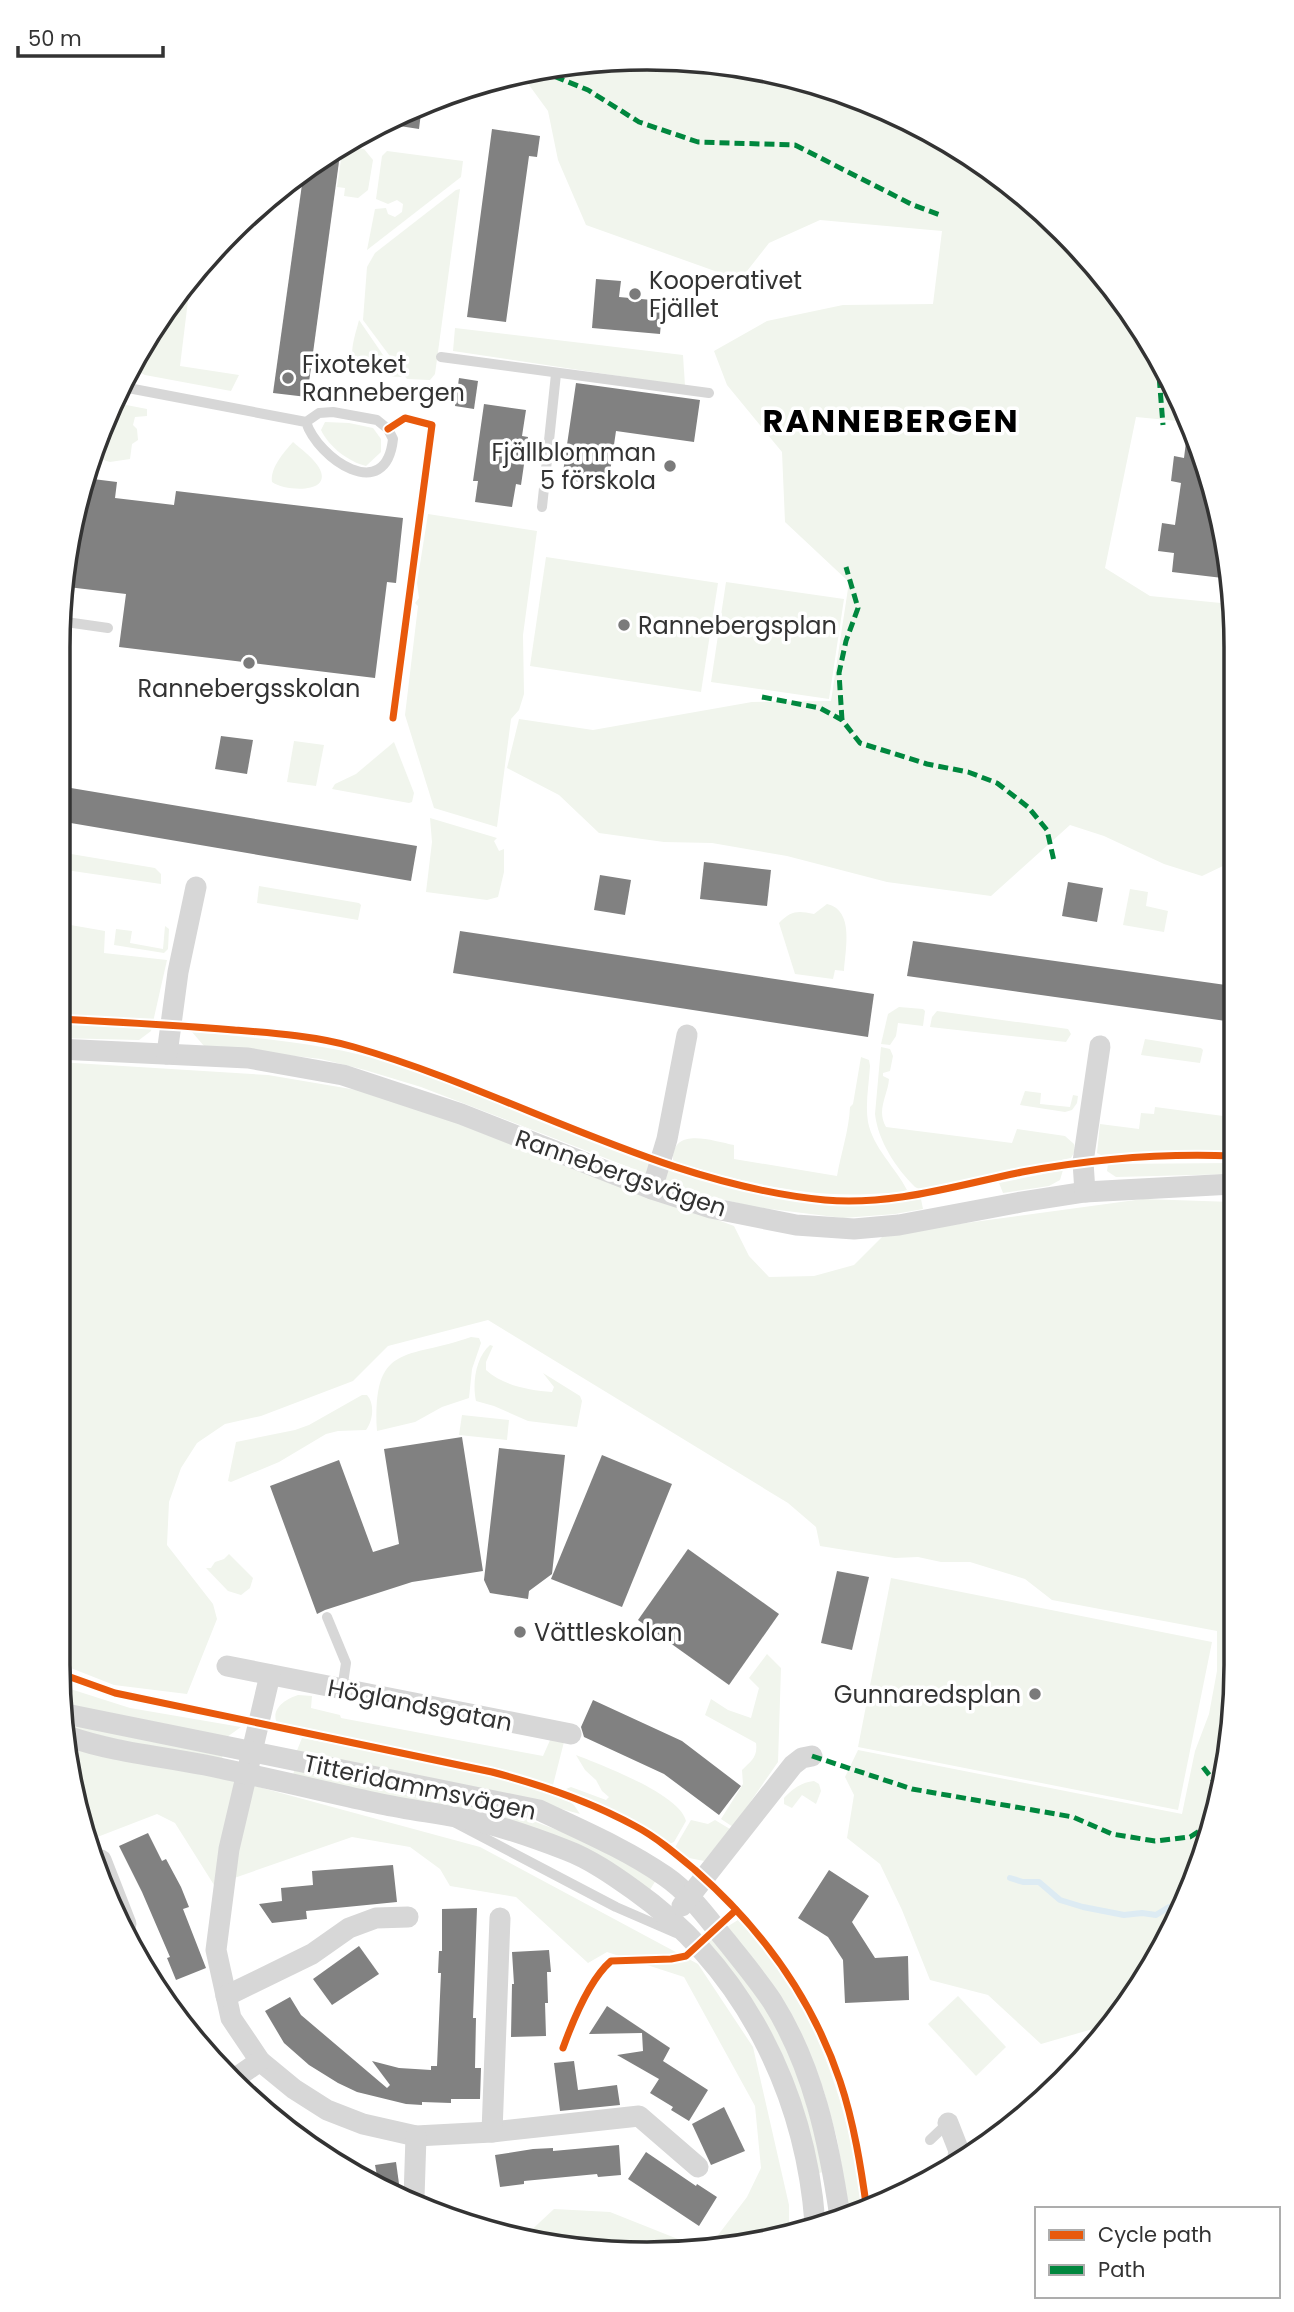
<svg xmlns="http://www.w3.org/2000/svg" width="1294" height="2312" font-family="Poppins,sans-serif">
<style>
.green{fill:#f1f5ed}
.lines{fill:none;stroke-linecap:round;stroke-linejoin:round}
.stream{stroke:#ddebf3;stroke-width:6}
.building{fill:#818181}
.lane{stroke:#d7d7d7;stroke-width:10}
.street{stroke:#d7d7d7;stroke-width:21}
.quiet{stroke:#00873e;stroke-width:5;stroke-dasharray:10 5;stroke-linecap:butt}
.cycleway-casing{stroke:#fff;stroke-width:11}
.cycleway{stroke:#e8590c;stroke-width:7}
.poi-dot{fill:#7a7a7a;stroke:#fff;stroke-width:2.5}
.labels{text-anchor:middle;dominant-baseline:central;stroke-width:7;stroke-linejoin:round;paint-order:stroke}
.poi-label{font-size:24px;fill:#333;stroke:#fff;text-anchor:start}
.street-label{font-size:24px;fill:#333;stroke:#fff}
.district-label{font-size:32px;font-weight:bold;letter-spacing:2px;fill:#000;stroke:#fff}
.rim{fill:none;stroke:#333;stroke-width:3.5}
</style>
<rect width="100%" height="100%" fill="#fff"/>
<g class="green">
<polygon points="609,59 724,63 837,89 942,137 1063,230 1137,320 1188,422 1136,417 1105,568 1150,596 1231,604 1232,857 1223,866 1202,876 1164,864 1104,836 1070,825 991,896 887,882 787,856 712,843 664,842 599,833 559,795 507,768 519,719 593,730 752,702 831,701 849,582 785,522 782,452 727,385 714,351 767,321 843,305 933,304 942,231 820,220 769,243 740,280 586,225 558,160 548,111 521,74"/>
<polygon points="343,146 364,149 373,160 368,190 358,198 344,196 345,188 337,187"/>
<polygon points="387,151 463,161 461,177 367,250 375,209 386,208 388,214 395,217 402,212 403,204 397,200 388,204 376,199 382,156"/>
<polygon points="460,189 435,374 430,380 407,379 363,320 367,267 375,253 456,190"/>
<polygon points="191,276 180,366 239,375 231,391 145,375 130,368 137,352"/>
<path d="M359,320L394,371L399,372L402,377C393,377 383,375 374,373C342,368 353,344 359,320Z"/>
<polygon points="455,328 683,355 685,386 453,351"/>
<polygon points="116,403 147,409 147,416 135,417 133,425 137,429 138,440 132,444 130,459 110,462 93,457"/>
<path d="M325,422L349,423L373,428L381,439V452L366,466C349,462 329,447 321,430Z"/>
<path d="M293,442C301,449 312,457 318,466C336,494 286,492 272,482C270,468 284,452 293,442Z"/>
<polygon points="428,514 537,531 523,635 524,694 519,710 511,719 497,827 434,808 405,715 418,606 415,603 419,598 417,583"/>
<polygon points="546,557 718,583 701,692 530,666"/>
<polygon points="726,582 844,599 829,699 711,682"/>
<polygon points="294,741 324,745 316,786 287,782"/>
<polygon points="394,742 414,793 412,802 409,803 332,789 335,784 356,774"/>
<polygon points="430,818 497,838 494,841 499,851 504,849 504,872 498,897 487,900 426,892 432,842"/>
<polygon points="59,852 155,868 161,874 161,884 59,869"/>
<polygon points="259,886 359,903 361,905 358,920 257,903"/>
<polygon points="1130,889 1148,892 1146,906 1168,911 1164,932 1123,925"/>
<path d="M827,904C855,910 845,951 844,971L835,970L833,979L795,974L779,923C792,910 798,911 814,914Z"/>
<polygon points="59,923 105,931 104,953 167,960 151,1031 139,1040 58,1038"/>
<polygon points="165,926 169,929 168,949 164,953 114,945 116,929 132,931 130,943 163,949"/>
<polygon points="899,1007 923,1009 925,1011 923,1026 898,1023 896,1036 890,1045 881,1044 888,1014"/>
<polygon points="937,1011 1068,1029 1071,1034 1066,1042 930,1027 932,1017"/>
<path d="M192,1032C260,1038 329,1044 395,1064C539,1109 673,1190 826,1205C857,1208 890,1203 921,1199L923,1209L895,1214L843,1218L754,1207L696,1193L421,1087L365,1070L321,1059L204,1046Z"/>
<polygon points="1145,1039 1201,1048 1203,1050 1200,1063 1141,1055"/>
<path d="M881,1047L890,1049L893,1056L890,1071L883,1073V1076L889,1079C888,1095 876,1110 886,1127L1012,1143L1017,1129L1065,1136L1074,1144L1075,1151L1071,1158L919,1189L915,1187C896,1168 878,1141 875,1114Z"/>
<path d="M861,1057L869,1060L870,1066C869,1084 865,1104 868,1122C873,1148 896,1168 907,1190C896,1194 882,1193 870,1194C804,1198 741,1181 678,1163L673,1160C672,1126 713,1141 734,1145V1159L837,1176C841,1153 849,1130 850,1107L853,1104Z"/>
<polygon points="58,1062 268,1075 410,1099 576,1168 734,1226 749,1256 769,1277 814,1276 854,1265 885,1234 1143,1199 1233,1202 1235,1703 1216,1818 1157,1960 1103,2026 1041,2044 988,1995 930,1980 902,1910 880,1864 847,1838 854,1795 845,1777 858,1750 1182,1814 1195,1751 1209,1714 1217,1671 1217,1631 1052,1600 1025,1579 970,1562 941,1562 918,1557 895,1558 820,1546 816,1527 788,1503 488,1320 388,1346 353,1381 261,1416 225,1424 197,1443 181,1468 169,1502 167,1545 213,1604 217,1619 187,1694 114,1685 58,1663"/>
<polygon points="1025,1091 1041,1093 1040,1104 1070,1107 1073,1095 1078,1096 1077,1103 1072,1110 1065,1112 1020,1105"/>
<polygon points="1233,1105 1233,1152 1165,1152 1101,1155 1097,1153 1100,1124 1139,1129 1141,1113 1154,1114 1155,1107 1231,1117"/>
<polygon points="1233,1163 1233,1174 1116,1177 1107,1171 1108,1164"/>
<polygon points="1063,1170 1060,1180 1049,1186 1003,1193 999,1183"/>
<path d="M471,1337L479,1338L481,1343L472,1369L469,1398L442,1407L415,1422L377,1431C372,1341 407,1360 471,1337Z"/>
<path d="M490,1345L493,1346L486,1362V1370C504,1386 529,1390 552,1392L554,1387L543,1373L580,1396L582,1401L577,1427L528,1421L494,1406L476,1401C472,1383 476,1357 490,1345Z"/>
<path d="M362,1395H367C375,1404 373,1421 366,1430L338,1431L326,1434L279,1462L231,1482L228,1481L236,1442L295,1430L309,1425Z"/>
<polygon points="462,1415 509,1420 507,1440 459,1435"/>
<polygon points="229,1554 253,1578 250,1588 241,1595 228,1591 206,1568 211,1568 215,1562 224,1559"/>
<polygon points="891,1578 1212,1642 1178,1810 858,1747"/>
<path d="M767,1654L781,1668L778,1762L733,1827L721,1819L743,1784L742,1770C751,1761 758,1757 756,1743L705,1715L711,1699L728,1710L751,1718L759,1688L749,1678Z"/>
<polygon points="61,1686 130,1708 241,1727 227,1737 218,1776 480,1847 698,1964 753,2047 789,2205 789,2229 709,2247 747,2197 761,2168 755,2106 684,1977 607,1952 588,1963 516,1897 450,1886 440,1869 410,1847 352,1837 214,1885 175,1823 157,1814 87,1841"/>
<path d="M298,1695L312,1696L311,1708L340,1715L341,1718L543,1756L551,1738H565L553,1785L501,1769L278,1725C269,1710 285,1699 298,1695Z"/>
<polygon points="302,1738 496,1776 565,1799 574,1805 580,1814 517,1797 296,1753"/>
<path d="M576,1755C601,1765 680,1794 686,1821L674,1842L669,1844L611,1809L566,1789L571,1787L606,1800L609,1797L602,1791L596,1780L585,1770Z"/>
<polygon points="295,1766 512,1813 589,1842 656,1880 648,1893 600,1860 292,1781"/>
<path d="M814,1781L819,1784L821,1791L816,1804L802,1795L792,1808L784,1804V1798C792,1789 802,1782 814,1781Z"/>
<polygon points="691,1820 708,1824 715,1820 730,1829 704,1861 684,1857 674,1849"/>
<path d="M738,1920C754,1933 767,1953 779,1970C828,2042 852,2126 863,2212L850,2215L837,2139L823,2088L725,1928Z"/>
<polygon points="712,1938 766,2007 796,2066 825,2172 818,2173 707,1943"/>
<polygon points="958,1996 1006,2047 976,2076 928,2024"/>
<polygon points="554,2209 610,2212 703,2249 685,2253 524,2237"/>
</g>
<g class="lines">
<polyline class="stream" points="1010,1878 1023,1882 1039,1882 1060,1900 1083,1907 1124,1915 1142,1913 1156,1915 1169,1907 1179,1907"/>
</g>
<g class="building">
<polygon points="422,105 419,129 380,123 387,118"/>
<polygon points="492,129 540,136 537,157 529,156 506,322 467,317"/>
<polygon points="341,147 307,397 273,393 304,170"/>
<polygon points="596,279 621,281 619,297 663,301 660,334 592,328"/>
<polygon points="459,378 478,381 474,409 455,406"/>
<polygon points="576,383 700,400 694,442 616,431 608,486 562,479"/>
<polygon points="484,404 526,410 522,436 528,437 521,485 516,484 512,507 475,502 478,481 473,481"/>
<polygon points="1186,442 1198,444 1205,457 1231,570 1231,579 1172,572 1174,553 1158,551 1162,523 1175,525 1181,483 1171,481 1174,456 1184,458"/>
<polygon points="85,478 117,482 115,498 174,505 176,491 403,518 396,583 387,582 375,678 119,647 126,594 68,587 70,573 65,573 78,494"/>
<polygon points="221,736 253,740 247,774 215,769"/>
<polygon points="59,786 417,846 411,881 59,821"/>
<polygon points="704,862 771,870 767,906 700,899"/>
<polygon points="600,875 631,880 625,915 594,910"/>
<polygon points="1068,882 1103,888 1097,922 1062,916"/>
<polygon points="460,931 874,994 868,1037 453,973"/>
<polygon points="913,941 1233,986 1233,1022 907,976"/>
<polygon points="462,1437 483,1571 412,1582 325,1610 317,1614 270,1486 339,1460 373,1552 399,1544 384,1449"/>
<polygon points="499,1448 565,1455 552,1574 529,1591 528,1599 490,1593 484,1580"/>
<polygon points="602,1455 672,1484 622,1607 551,1579"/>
<polygon points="688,1549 779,1614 729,1685 638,1620"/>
<polygon points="837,1571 869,1577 852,1650 821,1643"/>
<polygon points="593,1700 682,1741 741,1786 719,1815 664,1774 584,1737 581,1727"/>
<polygon points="148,1833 162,1861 166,1859 181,1887 189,1907 183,1909 206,1968 176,1980 167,1958 170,1957 142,1892 119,1846"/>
<polygon points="393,1865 397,1902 306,1911 307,1919 272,1923 259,1904 282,1901 281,1888 313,1885 312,1871"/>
<polygon points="829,1870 869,1896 852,1922 875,1958 908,1956 909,2000 845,2003 843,1960 828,1937 798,1918"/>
<polygon points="477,1908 473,2018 476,2018 475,2068 481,2068 480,2099 451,2099 451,2103 422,2102 422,2105 406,2104 357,2092 338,2083 309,2065 284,2043 265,2011 290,1997 301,2015 387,2088 390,2085 372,2061 399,2068 431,2070 431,2066 437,2066 441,1973 438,1973 439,1951 442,1951 442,1909"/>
<polygon points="359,1946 379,1974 332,2005 313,1979"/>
<polygon points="549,1950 551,1972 547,1972 548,2003 545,2003 546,2036 511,2037 512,1984 514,1984 512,1952"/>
<polygon points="607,2006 670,2048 663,2061 708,2090 689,2121 671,2110 673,2107 650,2093 659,2079 617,2055 643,2051 642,2033 589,2034"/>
<polygon points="574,2061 578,2090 617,2085 620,2105 560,2111 554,2063"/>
<polygon points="724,2107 745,2151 711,2165 692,2124"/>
<polygon points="619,2145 621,2175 598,2177 597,2174 524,2181 524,2184 500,2187 495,2155 533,2149 553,2148 553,2151"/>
<polygon points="646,2152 696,2186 697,2184 717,2197 699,2226 628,2179"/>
<polygon points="396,2162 400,2191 378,2181 375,2165"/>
</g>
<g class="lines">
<g class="lane">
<polyline points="441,357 709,393"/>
<path d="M123,387L306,422L319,413L333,412L377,420L388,429L393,439C386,505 318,459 306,422"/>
<polyline points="542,507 556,374"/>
<polyline points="59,621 108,628"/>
<polyline points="327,1617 346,1663 342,1690"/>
<polyline points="456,1823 616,1907 676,1933"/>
<polyline points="930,2140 948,2123"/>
</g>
<g class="street">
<polyline points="58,1049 248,1058 343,1075 461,1114 652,1189 711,1208 796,1225 854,1229 899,1225 1021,1202 1085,1192 1233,1184"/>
<polyline points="167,1054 178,972 196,887"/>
<polyline points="652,1189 667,1139 687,1035"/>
<polyline points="1085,1192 1083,1162 1100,1046"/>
<polyline points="227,1666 571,1734"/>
<polyline points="270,1675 229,1849 216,1950 231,2018 260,2061 294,2089 327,2110 363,2124 416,2136 492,2132 639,2116 698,2167"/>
<path d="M66,1714L539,1810C581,1830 626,1849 665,1876C690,1893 708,1919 727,1942C742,1961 758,1980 772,2001C813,2066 829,2142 840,2217"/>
<path d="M70,1737C113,1752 160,1756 205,1765C263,1777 322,1791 381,1804C415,1811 451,1815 485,1823C512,1830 540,1840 566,1850C590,1859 613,1875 634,1890C743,1967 805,2091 815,2223"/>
<polyline points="101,1860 126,1924"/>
<polyline points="682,1906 793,1765 802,1758 812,1756"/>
<polyline points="226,1996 312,1954 349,1928 376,1918 408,1917"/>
<polyline points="237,2077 260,2061"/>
<polyline points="948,2123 959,2151 958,2156"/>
<polyline points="492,2132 500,1918"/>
<polyline points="414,2198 416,2136"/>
</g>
<g class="quiet">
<polyline points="495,78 551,75 588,90 639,122 698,142 795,145 913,205 943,216"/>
<polyline points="1158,363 1163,425"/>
<polyline points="762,697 820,708 842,720 860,743 927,764 968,772 997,783 1028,807 1047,830 1054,861"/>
<polyline points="842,720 839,673 846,641 858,608 846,567"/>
<polyline points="812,1756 912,1789 1073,1817 1112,1834 1155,1841 1190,1837 1214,1822"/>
<polyline points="1203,1767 1221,1790"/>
</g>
<defs>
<g id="cycleway">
<polyline points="388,429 405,418 432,425 393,718"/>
<path d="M59,1019C117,1022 175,1025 234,1030C273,1033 316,1036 354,1047C512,1092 659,1184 825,1200C892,1206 958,1185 1022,1172C1092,1159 1162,1153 1233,1156"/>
<path d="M59,1673L115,1693L492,1772C542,1785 589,1801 635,1826C656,1837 676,1854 695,1870C760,1927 812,1998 840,2081C854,2123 861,2167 867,2211"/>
<path d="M563,2048C572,2023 590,1979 611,1961L671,1959L686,1956L736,1910"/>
</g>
</defs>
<use href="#cycleway" class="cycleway-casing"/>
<use href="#cycleway" class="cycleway"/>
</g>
<g class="poi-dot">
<circle cx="635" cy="294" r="7"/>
<circle cx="288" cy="378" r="7"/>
<circle cx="670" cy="466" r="7"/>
<circle cx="624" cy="625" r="7"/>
<circle cx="249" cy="663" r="7"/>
<circle cx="520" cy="1632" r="7"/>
<circle cx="1035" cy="1694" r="7"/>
</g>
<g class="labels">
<g class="poi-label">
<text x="649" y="280">Kooperativet<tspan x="649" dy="28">Fjället</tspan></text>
<text x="302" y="364">Fixoteket<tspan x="302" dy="28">Rannebergen</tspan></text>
<text x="656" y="452" text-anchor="end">Fjällblomman<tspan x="656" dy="28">5 förskola</tspan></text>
<text x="638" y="625">Rannebergsplan</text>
<text x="249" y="688" text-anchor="middle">Rannebergsskolan</text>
<text x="534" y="1632">Vättleskolan</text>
<text x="1021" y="1694" text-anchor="end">Gunnaredsplan</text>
</g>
<g class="street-label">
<text transform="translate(621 1173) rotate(19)">Rannebergsvägen</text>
<text transform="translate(420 1705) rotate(11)">Höglandsgatan</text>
<text transform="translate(420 1787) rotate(12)">Titteridammsvägen</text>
</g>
<g class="district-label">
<text x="891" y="420">RANNEBERGEN</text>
</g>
</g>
<path d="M0 0H1294V2312H0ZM647 70H647A577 577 0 0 1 1224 647V1665A577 577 0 0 1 647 2242H647A577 577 0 0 1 70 1665V647A577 577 0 0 1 647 70Z" fill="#fff" fill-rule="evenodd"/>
<path class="rim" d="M647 70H647A577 577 0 0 1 1224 647V1665A577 577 0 0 1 647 2242H647A577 577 0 0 1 70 1665V647A577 577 0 0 1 647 70Z"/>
<rect x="1035" y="2207" width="245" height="91" fill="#ffffff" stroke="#adadad" stroke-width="2"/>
<rect x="1049" y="2230" width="35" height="10" fill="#e8590c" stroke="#adadad" stroke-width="2"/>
<text x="1098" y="2242" font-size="21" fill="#333333">Cycle path</text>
<rect x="1049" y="2265" width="35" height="10" fill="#00873e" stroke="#adadad" stroke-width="2"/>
<text x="1098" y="2277" font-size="21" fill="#333333">Path</text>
<path d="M18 46v10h145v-10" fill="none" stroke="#333333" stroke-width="3.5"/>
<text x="28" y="46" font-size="21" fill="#333333" stroke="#ffffff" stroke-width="5" paint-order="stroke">50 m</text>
</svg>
